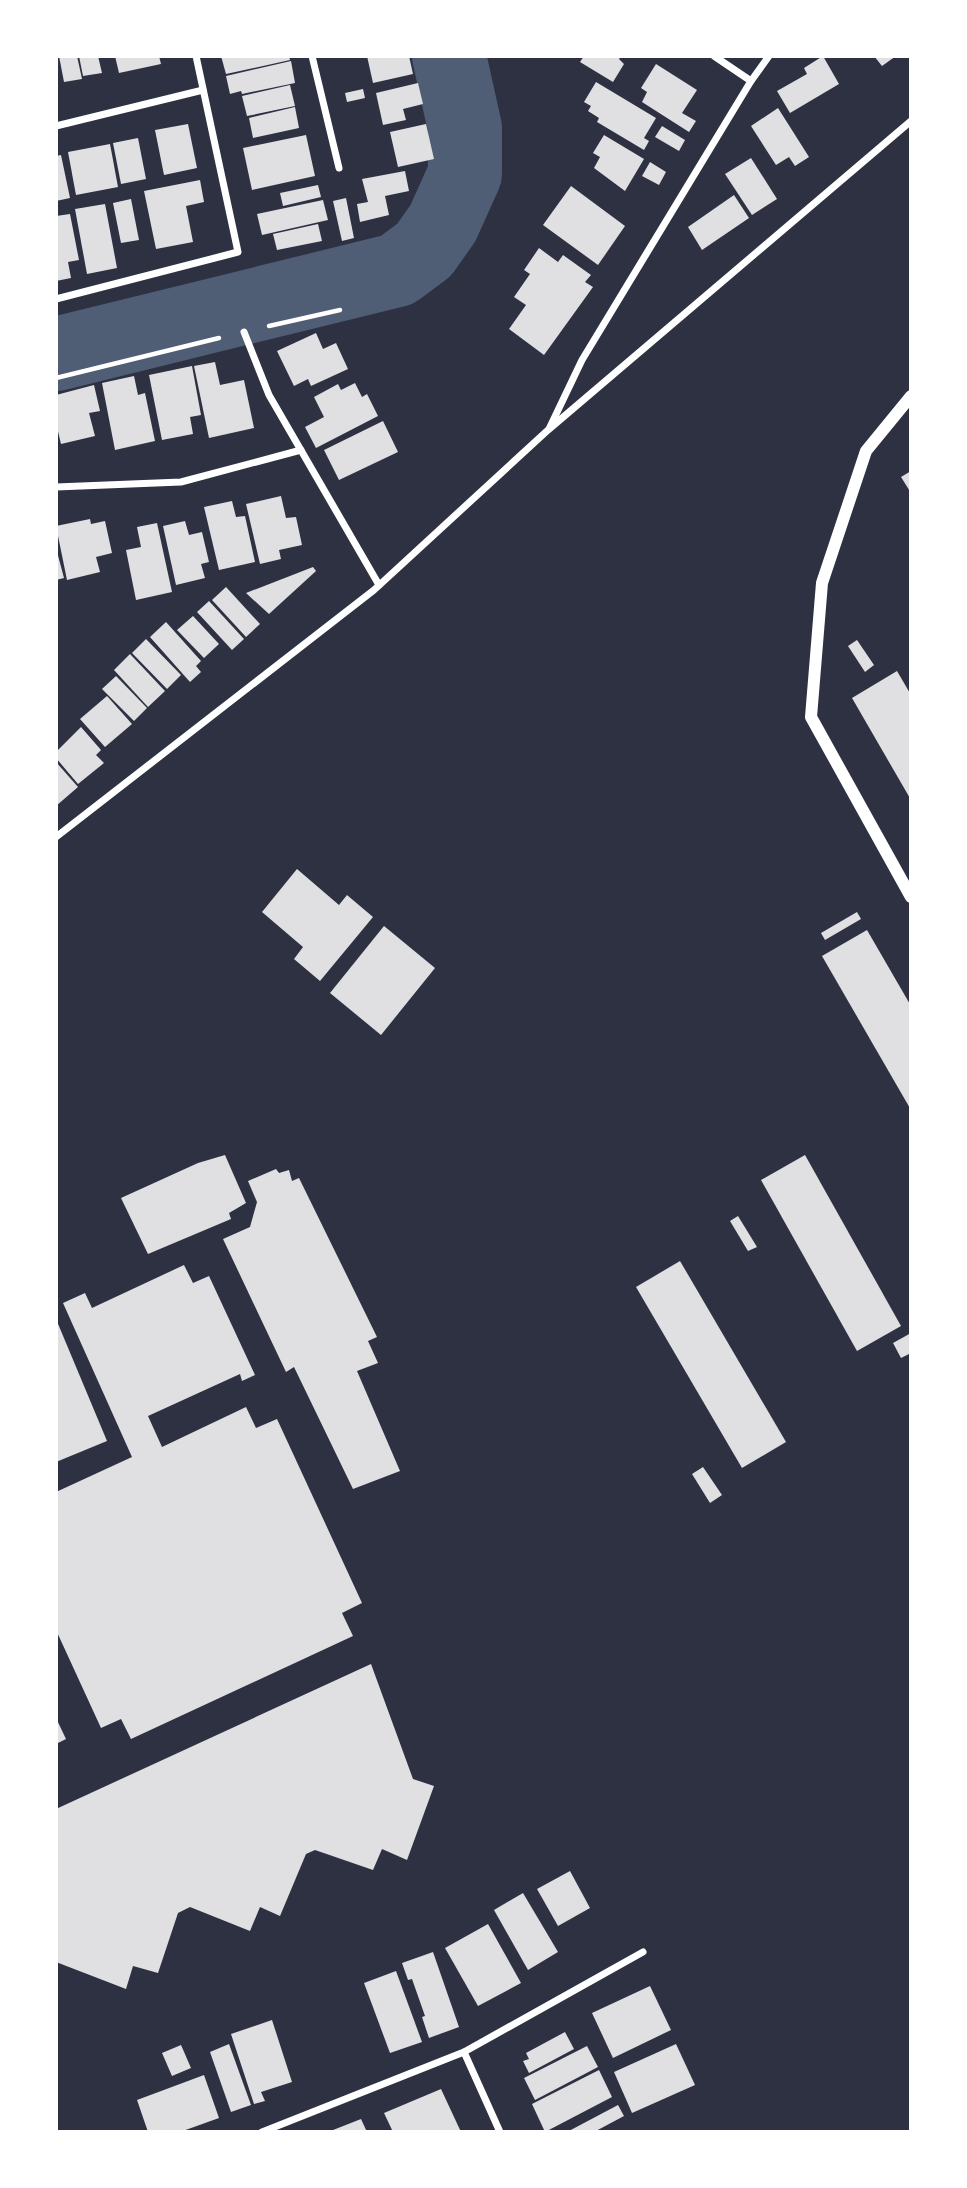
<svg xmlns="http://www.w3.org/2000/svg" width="967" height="2188" font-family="Signika,sans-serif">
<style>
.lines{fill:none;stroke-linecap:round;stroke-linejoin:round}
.river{stroke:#4f5d75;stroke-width:74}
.building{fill:#e0e0e3}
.path{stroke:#fff;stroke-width:4.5}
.minor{stroke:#fff;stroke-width:7}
.tertiary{stroke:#fff;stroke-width:12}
</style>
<rect width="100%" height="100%" fill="#2d3142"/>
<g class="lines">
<polyline class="river" points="56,354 397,270 424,250 443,223 465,174 465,128 449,56"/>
</g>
<g class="building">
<polygon points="59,56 77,56 82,79 64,82"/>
<polygon points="79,56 98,56 102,73 83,76"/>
<polygon points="115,56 159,56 161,64 119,73"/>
<polygon points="221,56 289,56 290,60 226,74"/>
<polygon points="367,56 409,56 413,74 373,83"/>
<polygon points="584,56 621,56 619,59 624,64 613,82 580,62"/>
<polygon points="823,56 839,84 790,113 777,91 807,74 804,68"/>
<polygon points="874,56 896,56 882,66"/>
<polygon points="291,61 295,83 242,94 241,91 230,94 226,76"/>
<polygon points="656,64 697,90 682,113 696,121 689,132 642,102 647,92 641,88"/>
<polygon points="596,82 656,118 644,138 649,141 644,150 597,122 599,118 588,111 591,106 584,102"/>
<polygon points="418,83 423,104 403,109 406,120 383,125 376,93"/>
<polygon points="290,85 295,106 247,116 242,96"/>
<polygon points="363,89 365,98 347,102 345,93"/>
<polygon points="295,107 299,128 253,138 249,118"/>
<polygon points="778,108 809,157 795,166 789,157 776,165 751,126"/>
<polygon points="188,124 197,168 164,175 155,130"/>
<polygon points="426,124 434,159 398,167 390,132"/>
<polygon points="662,126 685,140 679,151 655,137"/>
<polygon points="306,135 315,176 252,190 243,148"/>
<polygon points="604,135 644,159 625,191 594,168 600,157 593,153"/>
<polygon points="138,138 146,179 121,184 113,143"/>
<polygon points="110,144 118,187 76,195 68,152"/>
<polygon points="61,155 70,198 56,201 56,156"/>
<polygon points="751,158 777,199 752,215 725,174"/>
<polygon points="650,162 666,172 659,185 642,176"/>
<polygon points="405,171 409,191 385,196 389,215 360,222 357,204 368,202 362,179"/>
<polygon points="200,180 204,202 186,206 193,242 156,249 144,191"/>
<polygon points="318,185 321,197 283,206 280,193"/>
<polygon points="571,186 625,226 598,265 543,225"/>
<polygon points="734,195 749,218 702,250 688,227"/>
<polygon points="346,198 354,238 342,241 333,201"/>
<polygon points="131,199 139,240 121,243 113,203"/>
<polygon points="323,200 328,220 262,235 257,214"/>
<polygon points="105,204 117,268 87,274 75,209"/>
<polygon points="70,214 79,260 68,262 71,278 56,281 56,216"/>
<polygon points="318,224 322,241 277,250 273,234"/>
<polygon points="539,248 558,262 563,255 591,275 585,282 593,287 544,355 509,329 526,305 514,297 530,274 524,270"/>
<polygon points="316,333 323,349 336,343 348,369 311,386 308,379 294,386 277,351"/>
<polygon points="215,362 220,385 244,380 254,428 209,438 194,366"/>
<polygon points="192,366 201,415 190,417 193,434 162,440 149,375"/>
<polygon points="134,376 138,395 145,393 155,441 115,450 102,383"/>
<polygon points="355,383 362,397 367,394 378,416 316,448 305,427 324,417 314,397 338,384 341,390"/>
<polygon points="94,385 100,411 89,413 95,436 61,444 56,423 56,395"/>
<polygon points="383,421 398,452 339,480 324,450"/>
<polygon points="911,471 911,493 901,477"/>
<polygon points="281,496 286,518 296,517 302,545 279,550 281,559 260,564 246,504"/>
<polygon points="232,501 236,517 245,516 255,562 219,570 204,507"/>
<polygon points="90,519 91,524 105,521 112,553 96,557 100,572 67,580 56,526"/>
<polygon points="185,521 189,535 202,532 209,562 201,564 205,578 176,585 163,526"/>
<polygon points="157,523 172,592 136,600 126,550 141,547 137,527"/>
<polygon points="56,548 64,578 56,580"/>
<polygon points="313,567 316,571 269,614 246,593"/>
<polygon points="226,587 260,624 246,637 212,600"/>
<polygon points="209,601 244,639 232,650 197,612"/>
<polygon points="193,616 219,644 204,658 177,630"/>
<polygon points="166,622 201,661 196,666 201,672 190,682 150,637"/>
<polygon points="146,639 181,675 167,689 132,653"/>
<polygon points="857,640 874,665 865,672 848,646"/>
<polygon points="130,654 165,691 148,707 114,670"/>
<polygon points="897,671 911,695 911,800 852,698"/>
<polygon points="116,676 147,708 134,721 102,689"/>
<polygon points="107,696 132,724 105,747 80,719"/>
<polygon points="81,727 101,750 96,755 104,763 78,784 56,758 56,752"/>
<polygon points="56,762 78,787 56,806"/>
<polygon points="297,869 339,905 347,895 373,917 320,981 294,959 303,947 262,912"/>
<polygon points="857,912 861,919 825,940 821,933"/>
<polygon points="384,926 435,968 381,1035 330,993"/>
<polygon points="867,930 911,1006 911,1110 822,956"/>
<polygon points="225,1155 246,1203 229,1213 231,1219 148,1254 121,1198 198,1163"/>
<polygon points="805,1155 901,1326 857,1351 761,1180"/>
<polygon points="276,1169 279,1173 289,1170 292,1181 299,1178 377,1337 368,1341 378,1363 357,1371 400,1471 353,1489 294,1367 286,1372 223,1239 250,1227 257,1202 248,1181"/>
<polygon points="738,1216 757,1247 748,1251 730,1221"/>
<polygon points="680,1261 786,1442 742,1468 636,1287"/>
<polygon points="184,1265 193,1283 209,1276 255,1375 242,1381 240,1374 148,1416 162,1447 246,1407 256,1428 277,1419 362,1603 342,1613 353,1636 131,1739 121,1719 101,1728 56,1630 56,1492 132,1457 63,1303 85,1293 92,1308"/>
<polygon points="56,1319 107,1441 56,1462"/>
<polygon points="911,1333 911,1353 901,1358 893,1343"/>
<polygon points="703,1467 722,1495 710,1503 692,1474"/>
<polygon points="371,1664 413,1779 434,1786 407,1860 382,1849 373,1870 315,1850 306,1854 280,1916 260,1907 250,1931 190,1907 178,1913 158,1973 133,1966 126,1989 56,1962 56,1809"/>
<polygon points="56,1718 66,1739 56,1744"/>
<polygon points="570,1871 590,1908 558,1926 537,1889"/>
<polygon points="523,1893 558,1952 528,1970 494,1910"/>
<polygon points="488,1924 521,1983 478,2006 445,1948"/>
<polygon points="433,1952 459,2027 429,2038 422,2017 425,2016 412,1979 408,1980 402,1963"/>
<polygon points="396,1971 422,2042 390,2053 364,1983"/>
<polygon points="650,1986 671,2030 613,2058 592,2013"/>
<polygon points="272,2020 292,2082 261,2092 265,2101 254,2104 231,2034"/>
<polygon points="565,2032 574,2049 529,2073 523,2061 529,2059 526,2053"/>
<polygon points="229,2044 251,2105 231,2112 210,2052"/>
<polygon points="676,2044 695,2085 632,2113 614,2072"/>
<polygon points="181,2045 191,2068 172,2076 162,2053"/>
<polygon points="587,2046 598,2067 535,2100 524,2078"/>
<polygon points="599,2070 612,2097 545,2132 532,2104"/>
<polygon points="204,2075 219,2118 180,2132 148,2132 137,2100"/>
<polygon points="441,2089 461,2132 393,2132 384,2113"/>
<polygon points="618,2105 624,2116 594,2132 567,2132"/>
<polygon points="361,2119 367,2132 328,2132"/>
</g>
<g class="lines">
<g class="path">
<polyline points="269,326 340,310"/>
<polyline points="56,378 219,338"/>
</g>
<g class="minor">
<polyline points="312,56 339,168"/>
<polyline points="714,56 751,81"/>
<polyline points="56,126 203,90"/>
<polyline points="56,299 238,252 196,56"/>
<polyline points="244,332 269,395 379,585"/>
<polyline points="550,427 582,360 751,81 769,56"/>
<polyline points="56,487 181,482 301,450"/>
<polyline points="56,837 374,590 548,430 911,121"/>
<polyline points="464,2052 643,1952"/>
<polyline points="262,2132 464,2052 500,2132"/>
</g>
<polyline class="tertiary" points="911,396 866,451 822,583 811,717 911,897"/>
</g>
<rect width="967" height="2188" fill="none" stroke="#ffffff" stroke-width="116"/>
</svg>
